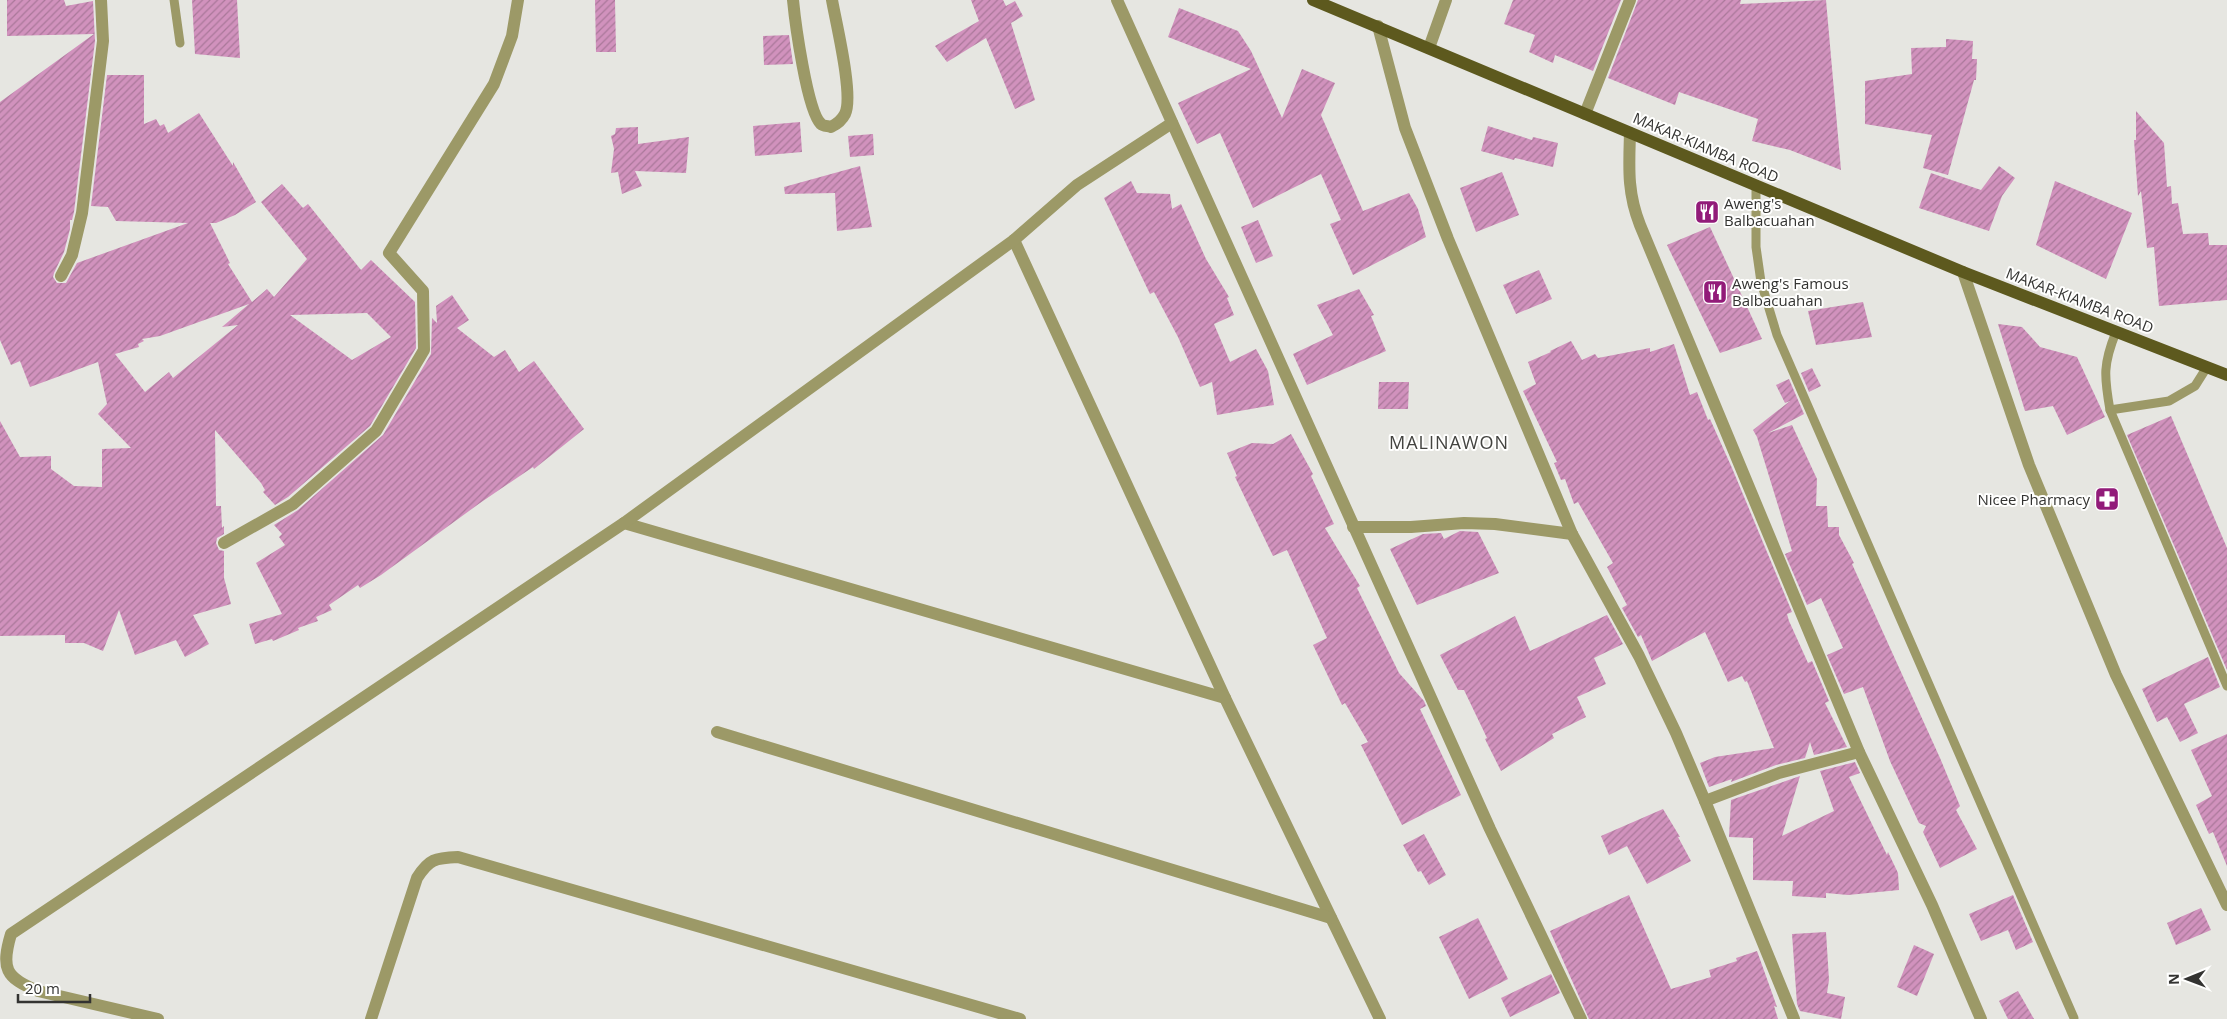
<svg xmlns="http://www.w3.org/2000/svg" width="2227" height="1019" font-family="'Open Sans',sans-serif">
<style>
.building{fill:url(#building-hatch);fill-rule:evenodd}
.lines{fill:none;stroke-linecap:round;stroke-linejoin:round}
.lane{stroke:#9c9967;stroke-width:9}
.street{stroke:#9c9967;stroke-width:12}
.primary{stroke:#5d591e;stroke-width:12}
.labels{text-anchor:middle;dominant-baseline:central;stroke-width:4;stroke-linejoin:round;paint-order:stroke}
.street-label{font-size:15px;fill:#333331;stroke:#fffffe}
.poi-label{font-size:15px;fill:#333331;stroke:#fffffe;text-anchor:start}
.quarter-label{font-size:18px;letter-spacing:1px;fill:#444440;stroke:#fffffe}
</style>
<defs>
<pattern id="building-hatch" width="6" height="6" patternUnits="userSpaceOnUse" patternTransform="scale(1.25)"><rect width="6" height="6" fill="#d192bd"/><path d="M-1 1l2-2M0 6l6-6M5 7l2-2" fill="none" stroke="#aa789a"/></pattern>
</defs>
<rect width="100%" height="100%" fill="#e6e6e1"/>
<g class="building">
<path d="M7,0H64L66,6L93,1L95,41L74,212L72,220H70V229L64,252L54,273L53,277L57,283H66L77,263L188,223L116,221L108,207L91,206L107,75H144V124L156,119L160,126L164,124L168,133L199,113L233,166V162L256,202L235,215L216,223H210L230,263L228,264L252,302L267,289L274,297L307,259L261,202L282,184L303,208L308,204L361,270L371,260L415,302L416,348L370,426L288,497L275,505L263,492L265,490L261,483L215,430L216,506H221L222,528L224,526V534L217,538L216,543L219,550L224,551V578L231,604L193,615L209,644L185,657L176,640L135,655L119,610L103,651L84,643H65V635L0,636V421L20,457L51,456V469L74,486L102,487V449L131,448L98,414L107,404L98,362L30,387L20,361L11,365L0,340V102L94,34L7,36ZM249,304L222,327L238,325L173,378L169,372L145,392L115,354L139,347L138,344L144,341L142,339L160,336ZM367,313L391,337L352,360L290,315Z"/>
<polygon points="192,0 237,0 240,58 195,54"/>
<polygon points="595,0 615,0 616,52 596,52"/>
<polygon points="971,0 1003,0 1006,6 1015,1 1023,16 1011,23 1035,100 1015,109 986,38 947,62 935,46 979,21"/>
<polygon points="1513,0 1621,0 1593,71 1555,55 1553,63 1529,52 1535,35 1504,24"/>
<polygon points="1638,0 1741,0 1740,4 1826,0 1841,170 1790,150 1752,141 1758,119 1679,92 1675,105 1608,78"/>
<polygon points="1179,8 1238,31 1251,51 1282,118 1302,69 1335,83 1321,115 1363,211 1409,193 1418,209 1426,237 1353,275 1330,224 1341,220 1321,174 1253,208 1220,133 1197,144 1178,103 1251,69 1168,37"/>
<polygon points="789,35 793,64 764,65 763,36"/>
<polygon points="1946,39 1973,41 1972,59 1977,59 1976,80 1974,80 1948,175 1923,168 1932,135 1865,124 1865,81 1912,74 1911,48 1946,47"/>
<polygon points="2136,111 2164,143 2167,187 2171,186 2172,204 2178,203 2183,234 2208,233 2209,245 2227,245 2227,300 2159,306 2154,247 2147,248 2141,191 2138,196 2134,140 2136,140"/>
<polygon points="800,122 802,152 755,156 753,126"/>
<polygon points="1488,126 1532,140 1533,137 1558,143 1553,167 1515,158 1514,160 1481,151"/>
<polygon points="638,127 638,144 689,137 686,173 635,171 642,186 622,194 618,172 611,173 614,149 611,136 615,134 616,128"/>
<polygon points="873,134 874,155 850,157 848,136"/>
<polygon points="860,166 872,227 837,231 835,193 785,194 784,187"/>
<polygon points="1999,166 2015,178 2002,196 1989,231 1919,208 1931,173 1981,190"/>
<polygon points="1502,172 1519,215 1476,232 1460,188"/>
<polygon points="1131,181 1137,193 1170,194 1172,209 1181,204 1206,259 1229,297 1227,298 1234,315 1214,324 1230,362 1256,349 1268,371 1274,405 1217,415 1212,382 1200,387 1178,337 1154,292 1150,294 1104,198"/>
<polygon points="2055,181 2132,213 2106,279 2036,245"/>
<polygon points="1258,220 1273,256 1256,263 1241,227"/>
<polygon points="1710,227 1762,339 1720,353 1667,245"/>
<polygon points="1539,270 1552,299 1516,314 1503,285"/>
<polygon points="1359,289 1374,315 1371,316 1386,351 1307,385 1293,354 1333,335 1317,305"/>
<polygon points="452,295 469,320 457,328 494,357 505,350 519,372 534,361 584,429 534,469 533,467 480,503 381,575 360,588 358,585 329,605 332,610 316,617 318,621 298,628 299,630 273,641 272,639 255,644 249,624 282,614 256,563 285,545 279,537 282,534 274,525 298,510 383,435 431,354 432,318 437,323 436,306"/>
<polygon points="1863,302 1872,337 1816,345 1808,311"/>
<polygon points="1998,324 2022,327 2040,347 2077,357 2105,417 2067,435 2053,406 2025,411"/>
<polygon points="1571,341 1582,360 1595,354 1598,358 1650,348 1650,352 1674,344 1690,395 1697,392 1708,420 1710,419 1732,468 1792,612 1787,614 1789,621 1808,663 1812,661 1829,701 1825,703 1847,747 1814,755 1810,742 1805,758 1776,765 1731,782 1732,779 1709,787 1700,763 1715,757 1774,748 1747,681 1745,682 1742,676 1728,682 1705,632 1652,661 1641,635 1638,637 1622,608 1627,605 1607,567 1613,563 1578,502 1574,504 1565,479 1561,480 1554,463 1557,462 1523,391 1536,384 1528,362 1551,352 1550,351"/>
<polygon points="1812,368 1821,386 1809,392 1801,373"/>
<polygon points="1789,379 1804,414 1768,433 1792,425 1817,479 1816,506 1827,506 1828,527 1839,527 1839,535 1854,563 1852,564 1940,758 1960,806 1956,810 1977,849 1940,868 1923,832 1926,826 1919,823 1890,761 1863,687 1844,694 1827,655 1843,648 1821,598 1807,605 1785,554 1792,551 1757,437 1753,430 1790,401 1785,403 1776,385"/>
<polygon points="1379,382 1409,382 1408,409 1378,409"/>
<polygon points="2171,416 2227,548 2227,670 2127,435"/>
<polygon points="1291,434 1313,474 1311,476 1334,524 1325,528 1360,586 1357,588 1399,673 1424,701 1426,706 1420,709 1461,795 1402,825 1361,745 1368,742 1345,703 1342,705 1313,645 1327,638 1287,550 1273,556 1235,477 1237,476 1227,453 1252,443 1273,444"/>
<polygon points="1460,531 1478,532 1499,573 1417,605 1390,549 1423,534 1441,533 1444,539"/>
<polygon points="1607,615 1623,644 1594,658 1606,684 1577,697 1586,717 1552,734 1554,738 1501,771 1485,739 1487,738 1464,690 1458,690 1440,655 1515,616 1530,651"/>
<polygon points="2208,657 2220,687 2184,704 2198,733 2180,742 2167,717 2157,722 2142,689"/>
<polygon points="2227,734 2227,866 2213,832 2209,834 2196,805 2212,796 2191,750"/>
<polygon points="1855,762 1860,773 1849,777 1887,855 1888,852 1898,873 1899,890 1848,895 1826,893 1826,898 1792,896 1793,881 1753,880 1753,838 1729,837 1731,800 1800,776 1782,836 1834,811 1820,771"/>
<polygon points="1663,809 1680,837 1678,837 1691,861 1647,884 1627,846 1609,855 1601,836"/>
<polygon points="1424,834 1446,875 1429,885 1421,871 1418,872 1403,845"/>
<polygon points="1629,895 1671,989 1711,977 1709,970 1737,961 1736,958 1757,951 1777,1007 1774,1006 1778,1019 1589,1019 1550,931"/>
<polygon points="2013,895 2033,942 2016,950 2008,930 1981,941 1969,914"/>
<polygon points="2201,908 2211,930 2176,945 2167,923"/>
<polygon points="1478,918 1508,979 1469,999 1439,937"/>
<polygon points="1826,932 1829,980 1827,993 1845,997 1841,1019 1800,1011 1797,1004 1792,934"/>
<polygon points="1914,945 1934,954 1917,996 1897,987"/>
<polygon points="1551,974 1560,993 1510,1017 1501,998"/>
<polygon points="2018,991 2034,1019 2008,1019 1999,1001"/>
</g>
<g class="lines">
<g class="lane">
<polyline points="174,0 180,43"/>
<polyline points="1756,185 1756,247 1761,282 1777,335 2074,1018"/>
<path d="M2116,332C2103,364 2104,376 2110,410L2227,686"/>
<polyline points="2110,410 2169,401 2195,386 2207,367"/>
</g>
<g class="street">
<path d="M793,0C795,21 807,111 821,124C823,126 828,126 831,127C837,124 842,120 845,114C854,96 836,23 832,0"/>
<polyline points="1117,0 1490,829 1581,1019"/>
<polyline points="1378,26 1405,128 1448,239 1572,534 1639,656 1676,733 1705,801"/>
<polyline points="1429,48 1446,0"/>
<polyline points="1585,114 1630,0"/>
<path d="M1630,133C1629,167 1627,192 1640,225L1859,752L1932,905L1981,1019"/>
<polyline points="1014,240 1225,698 1380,1019"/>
<polyline points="1963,272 2029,465 2116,675 2227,905"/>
<polyline points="61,276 72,255 82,213 103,41 101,0"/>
<polyline points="624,523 1225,698"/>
<polyline points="1353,527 1411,527 1464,523 1495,524 1572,534"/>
<polyline points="224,543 293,504 376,431 424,350 423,291 389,253 494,84 512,36 518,0"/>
<polyline points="717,732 1331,918"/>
<path d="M158,1019L38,991C5,978 1,968 11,934L624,523L1014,240L1077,185L1172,123"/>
<path d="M371,1019L417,878C429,859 435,858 458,857L1020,1019"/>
<polyline points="1794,1019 1705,801 1779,773 1859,752"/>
</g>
<polyline class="primary" points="1313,0 1963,272 2227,375"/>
</g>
<defs>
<symbol id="restaurant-square" viewBox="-11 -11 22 22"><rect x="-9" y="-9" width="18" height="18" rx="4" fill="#921b79" stroke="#fffffe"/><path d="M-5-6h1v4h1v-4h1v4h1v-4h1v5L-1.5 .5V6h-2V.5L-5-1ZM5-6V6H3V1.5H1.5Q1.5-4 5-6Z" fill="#fff"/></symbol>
<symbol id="pharmacy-square" viewBox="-11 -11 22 22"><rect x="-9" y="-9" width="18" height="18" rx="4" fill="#921b79" stroke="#fffffe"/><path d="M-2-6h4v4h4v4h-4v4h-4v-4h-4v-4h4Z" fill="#fff"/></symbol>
</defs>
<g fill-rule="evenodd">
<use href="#restaurant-square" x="1693" y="198" width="28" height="28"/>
<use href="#restaurant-square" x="1701" y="278" width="28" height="28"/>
<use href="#pharmacy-square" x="2093" y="485" width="28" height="28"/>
</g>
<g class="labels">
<g class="street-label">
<text transform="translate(1706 147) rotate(23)">MAKAR-KIAMBA ROAD</text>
<text transform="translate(2080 300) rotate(21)">MAKAR-KIAMBA ROAD</text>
</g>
<g class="poi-label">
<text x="1724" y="203">Aweng's<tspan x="1724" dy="17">Balbacuahan</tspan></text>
<text x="1732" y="283">Aweng's Famous<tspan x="1732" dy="17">Balbacuahan</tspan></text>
<text x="2090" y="499" text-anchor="end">Nicee Pharmacy</text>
</g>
<g class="quarter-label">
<text x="1449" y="442">MALINAWON</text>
</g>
</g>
<g transform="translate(2187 979) rotate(269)" stroke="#fffffe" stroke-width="4" paint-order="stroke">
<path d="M0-4L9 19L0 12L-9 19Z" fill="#333331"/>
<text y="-8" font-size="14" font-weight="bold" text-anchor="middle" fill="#333331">N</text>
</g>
<path d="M18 994v8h72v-8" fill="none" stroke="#333331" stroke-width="2.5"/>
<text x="25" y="994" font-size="15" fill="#333331" stroke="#fffffe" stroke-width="4" paint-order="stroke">20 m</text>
</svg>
